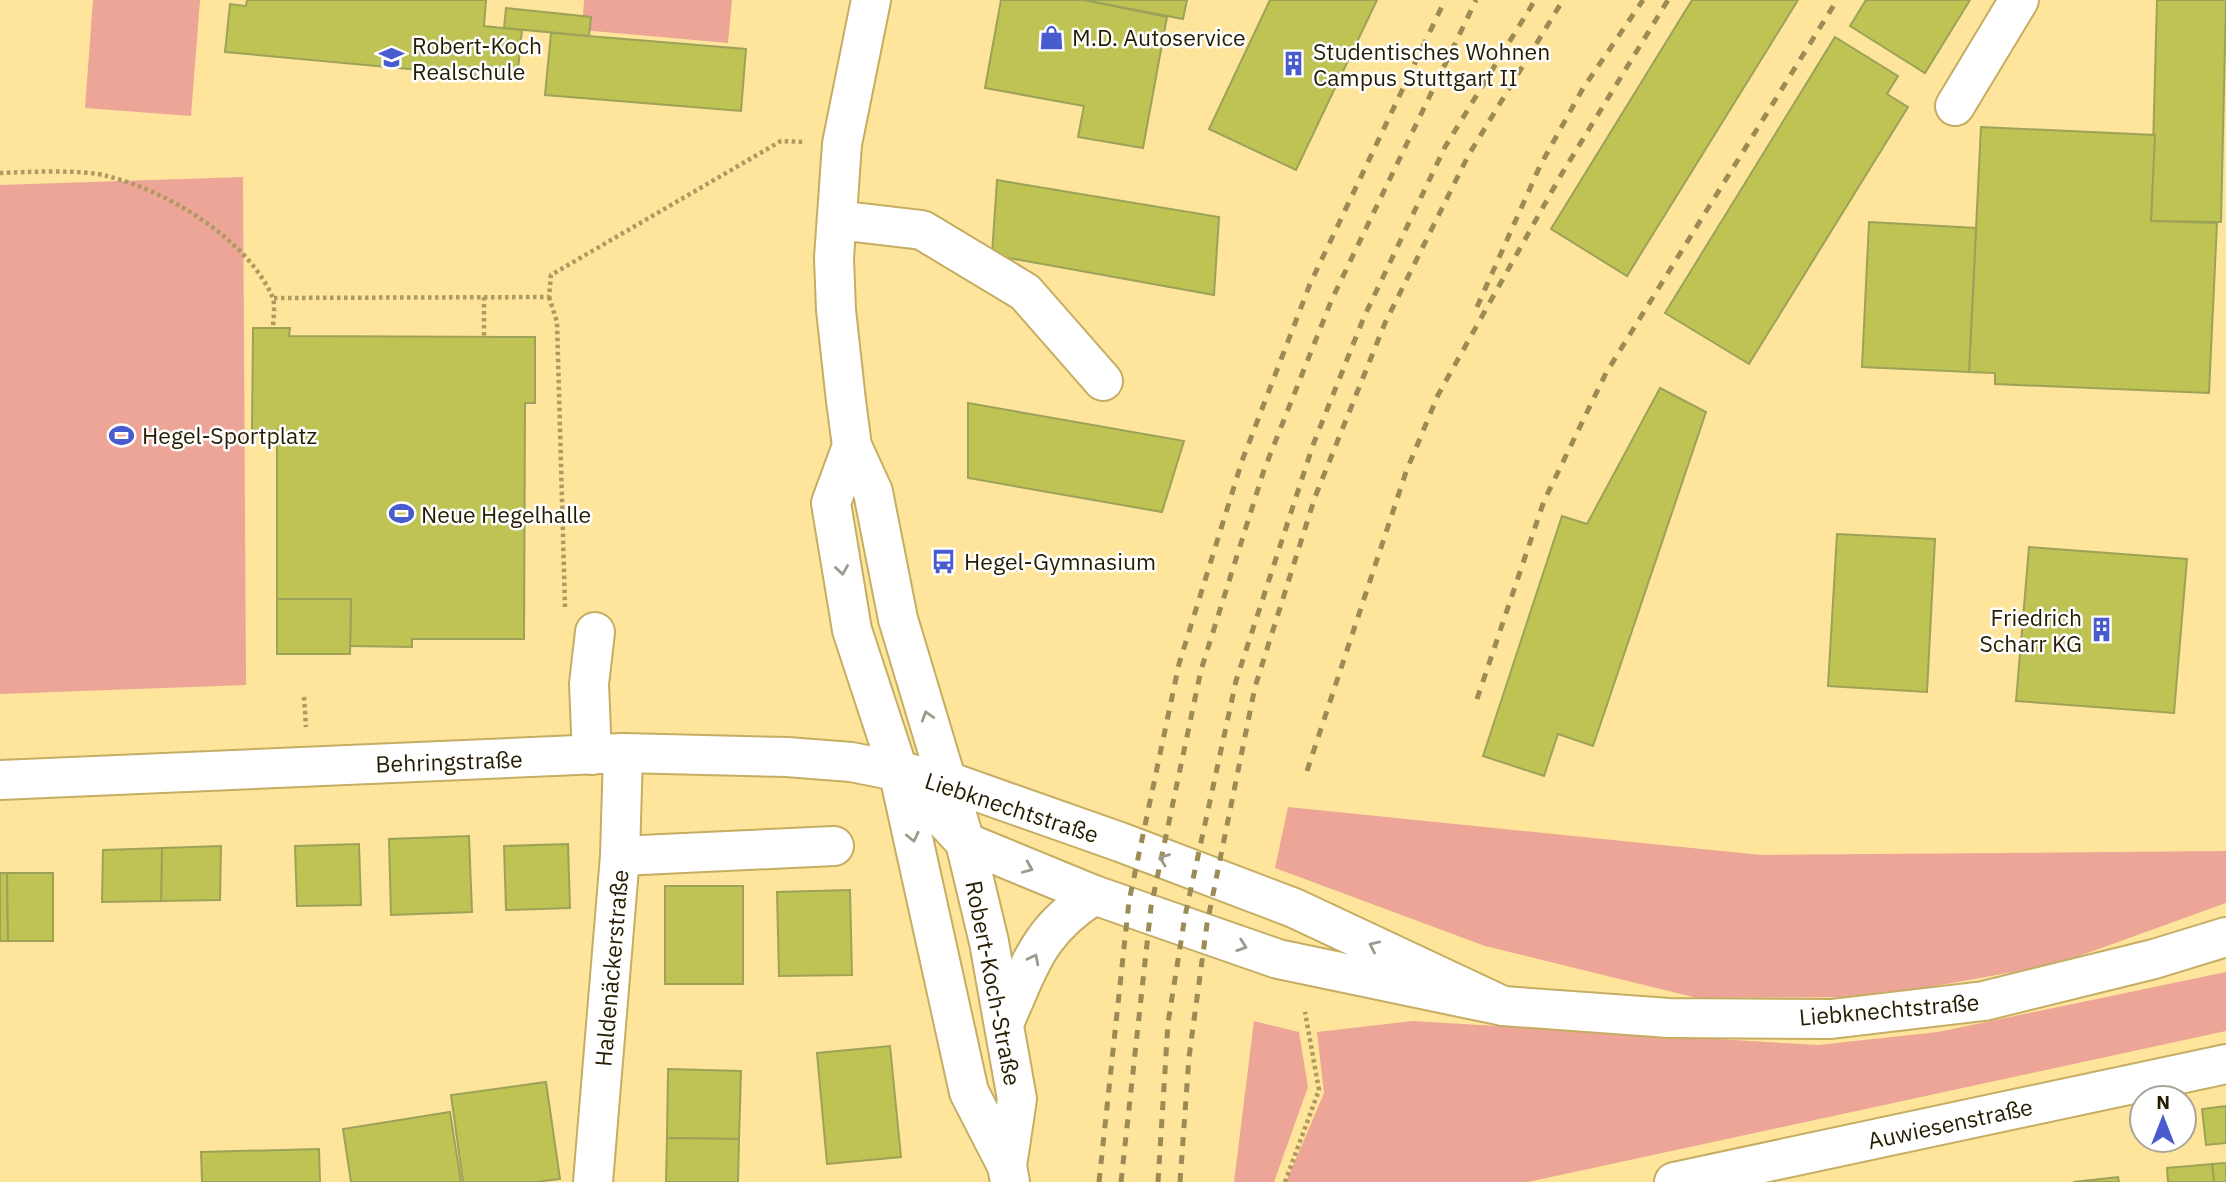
<svg xmlns="http://www.w3.org/2000/svg" width="2226" height="1182" font-family="'IBM Plex Sans',sans-serif">
<style>
.green{fill:#eca597}
.building{fill:#bec354;stroke:#9da259;stroke-width:2}
.lines{fill:none;stroke-linecap:round;stroke-linejoin:round}
.minor-casing{stroke:#c5ad64;stroke-width:42}
.major-casing{stroke:#c5ad64;stroke-width:42}
.path{stroke:#ad9a61;stroke-width:4.5;stroke-dasharray:3.5 3.5;stroke-linecap:butt}
.minor{stroke:#fff;stroke-width:38}
.major{stroke:#fff;stroke-width:38}
.rail{stroke:#9c8b55;stroke-width:5;stroke-dasharray:9 9;stroke-linecap:butt}
.oneway{stroke:#9d998c}
.labels{text-anchor:middle;dominant-baseline:central;stroke-width:5;stroke-linejoin:round;paint-order:stroke}
.poi-label{font-size:23px;fill:#261d00;stroke:#fff;text-anchor:start}
.street-label{font-size:23px;fill:#261d00;stroke:#fff}
</style>
<rect width="100%" height="100%" fill="#fee59b"/>
<g class="green">
<polygon points="93,0 200,0 191,116 85,108"/>
<polygon points="584,0 732,0 728,43 582,30"/>
<polygon points="243,177 246,685 0,694 0,185"/>
<polygon points="1288,807 1761,855 2226,851 2226,903 2057,964 1874,997 1697,998 1485,946 1275,868"/>
<polygon points="2226,972 2226,1031 1528,1182 1286,1182 1324,1093 1317,1032 1413,1021 1818,1045 1938,1032"/>
<polygon points="1254,1021 1299,1032 1308,1087 1274,1182 1234,1182"/>
</g>
<g class="building">
<polygon points="247,0 486,0 484,26 522,30 517,79 225,52 230,4 246,6"/>
<polygon points="1001,0 1084,0 1167,17 1143,148 1078,137 1084,106 985,88"/>
<polygon points="1084,0 1187,0 1183,19"/>
<polygon points="1270,0 1377,0 1296,170 1209,129"/>
<polygon points="1692,0 1798,0 1627,276 1551,229"/>
<polygon points="1866,0 1970,0 1925,73 1850,26"/>
<polygon points="2157,0 2226,0 2221,222 2151,221"/>
<polygon points="506,8 591,17 589,36 504,28"/>
<polygon points="551,33 746,49 741,111 545,95"/>
<polygon points="1835,37 1898,76 1887,94 1908,107 1749,364 1665,313"/>
<polygon points="1981,127 2155,135 2151,221 2217,223 2209,393 1995,384 1995,373 1969,372"/>
<polygon points="997,180 1219,217 1214,295 992,255"/>
<polygon points="1869,222 1976,228 1969,372 1862,367"/>
<polygon points="253,328 290,328 289,336 535,337 535,403 525,403 524,639 412,639 412,647 350,646 351,599 277,599 277,430 252,430"/>
<polygon points="1660,388 1706,412 1593,746 1558,734 1544,776 1483,756 1562,516 1587,524"/>
<polygon points="968,403 1184,441 1162,512 968,478"/>
<polygon points="1837,534 1935,539 1927,692 1828,686"/>
<polygon points="2029,547 2187,559 2174,713 2016,701"/>
<polygon points="277,599 351,599 350,654 277,654"/>
<polygon points="469,836 472,912 391,915 389,839"/>
<polygon points="359,844 361,905 297,906 295,846"/>
<polygon points="568,844 570,908 506,910 504,846"/>
<polygon points="221,846 220,900 161,901 162,848"/>
<polygon points="162,848 161,901 102,902 103,850"/>
<polygon points="0,873 7,873 8,941 0,941"/>
<polygon points="7,873 53,873 53,941 8,941"/>
<rect x="665" y="886" width="78" height="98"/>
<polygon points="850,890 852,975 779,976 777,892"/>
<polygon points="890,1046 901,1157 827,1164 817,1053"/>
<polygon points="668,1069 741,1071 739,1139 667,1138"/>
<polygon points="546,1082 560,1179 536,1182 463,1182 451,1095"/>
<polygon points="2226,1106 2226,1143 2206,1145 2202,1109"/>
<polygon points="450,1112 461,1182 351,1182 343,1129"/>
<polygon points="667,1138 739,1139 738,1182 666,1182"/>
<polygon points="319,1149 320,1182 202,1182 201,1152"/>
<polygon points="2226,1163 2226,1182 2214,1182 2212,1164"/>
<polygon points="2212,1164 2214,1182 2168,1182 2167,1168"/>
<polygon points="2118,1177 2119,1182 2073,1182"/>
</g>
<g class="lines">
<defs>
<g id="minor">
<polyline points="1955,106 2019,0"/>
<polyline points="837,220 922,230 1025,292 1103,381"/>
<polyline points="592,755 589,684 595,632"/>
<polyline points="898,770 965,842 1094,895 1278,959 1503,1006 1669,1018 1831,1019 1984,1001 2154,959 2226,937"/>
<polyline points="0,780 623,753 787,757 851,762 947,781 1120,842 1294,908 1503,1006"/>
<polyline points="620,856 834,846"/>
<path d="M1005,1021C1031,963 1038,931 1094,895"/>
<polyline points="593,1182 620,856 623,753"/>
<polyline points="1674,1182 2226,1064"/>
</g>
<g id="major">
<polyline points="871,0 842,144 834,258 836,310 846,401 852,446 873,492 898,619 965,842 989,942 1017,1099 1007,1166 1010,1182"/>
<polyline points="852,446 831,503 852,630 898,770 969,1092 1007,1166"/>
</g>
</defs>
<use href="#minor" class="minor-casing"/>
<use href="#major" class="major-casing"/>
<g class="path">
<path d="M0,173C28,172 82,169 107,176C167,191 246,238 272,296C276,304 273,318 273,328"/>
<polyline points="484,297 484,337"/>
<polyline points="549,297 557,322 565,607"/>
<polyline points="274,298 549,297 551,275 781,141 804,142"/>
<polyline points="304,697 306,727"/>
<polyline points="1285,1182 1319,1090 1305,1012"/>
</g>
<use href="#minor" class="minor"/>
<use href="#major" class="major"/>
<g class="rail">
<polyline points="1477,307 1540,166 1582,90 1643,0"/>
<polyline points="1477,699 1544,501 1606,373 1837,0"/>
<polyline points="1307,771 1406,472 1438,395 1561,175 1668,0"/>
<polyline points="1099,1182 1129,901 1179,664 1242,461 1310,284 1445,0"/>
<polyline points="1121,1182 1151,907 1201,670 1264,470 1332,299 1476,0"/>
<polyline points="1158,1182 1168,1023 1185,916 1236,681 1313,445 1364,317 1445,147 1535,0"/>
<polyline points="1180,1182 1189,1057 1207,924 1255,687 1315,497 1385,323 1468,156 1563,0"/>
</g>
</g>
<defs><path id="oneway-chevron" d="M-2-3.5L2.5 0L-2 3.5" fill="none" stroke-width="1.6" stroke-linecap="round" stroke-linejoin="round" transform="scale(1.75)"/></defs>
<g class="oneway">
<use href="#oneway-chevron" transform="translate(842 570) rotate(81)"/>
<use href="#oneway-chevron" transform="translate(927 716) rotate(-107)"/>
<use href="#oneway-chevron" transform="translate(913 837) rotate(77)"/>
<use href="#oneway-chevron" transform="translate(1164 859) rotate(-159)"/>
<use href="#oneway-chevron" transform="translate(1028 868) rotate(23)"/>
<use href="#oneway-chevron" transform="translate(1242 946) rotate(19)"/>
<use href="#oneway-chevron" transform="translate(1374 946) rotate(-155)"/>
<use href="#oneway-chevron" transform="translate(1034 959) rotate(-63)"/>
</g>
<defs>
<symbol id="shop-bare" viewBox="-9 -9 18 18"><path d="M-5-2.5h2.3a2.7 3.5 0 0 1 5.4 0H5L5.5 6h-11ZM-1.5-2.5h3a1.5 2.3 0 0 0-3 0Z" fill="#485cd0" stroke="#fff" stroke-width="2.5" paint-order="stroke"/></symbol>
<symbol id="school-bare" viewBox="-9 -9 18 18"><path d="M0-5L7-2L0 1L-7-2ZM-4 1L0 2.5L4 1V4Q0 6-4 4Z" fill="#485cd0" stroke="#fff" stroke-width="2.5" paint-order="stroke"/></symbol>
<symbol id="building-bare" viewBox="-9 -9 18 18"><path d="M-4-6H4V6H1V3H-1V6H-4ZM-2.5-4.3h1.7v1.8h-1.7ZM.8-4.3h1.7v1.8H.8ZM-2.5-1h1.7V.8h-1.7ZM.8-1h1.7V.8H.8Z" fill="#485cd0" stroke="#fff" stroke-width="2.5" paint-order="stroke"/></symbol>
<symbol id="stadium-bare" viewBox="-9 -9 18 18"><path d="M0-5a6.5 5 0 1 0 0 10a6.5 5 0 1 0 0-10ZM-3.5-1.8h7v3.6h-7Z" fill="#485cd0" stroke="#fff" stroke-width="2.5" paint-order="stroke"/></symbol>
<symbol id="bus-bare" viewBox="-9 -9 18 18"><path d="M-5-6H5V4H4V6H2V4H-2V6H-4V4H-5ZM-3.5-4V0h7V-4ZM-3.5 1.2v1.5H-2V1.2ZM2 1.2v1.5H3.5V1.2Z" fill="#485cd0" stroke="#fff" stroke-width="2.5" paint-order="stroke"/></symbol>
</defs>
<g fill-rule="evenodd">
<use href="#shop-bare" x="1034" y="20" width="35" height="35"/>
<use href="#school-bare" x="374" y="40" width="35" height="35"/>
<use href="#building-bare" x="1276" y="46" width="35" height="35"/>
<use href="#stadium-bare" x="104" y="418" width="35" height="35"/>
<use href="#stadium-bare" x="384" y="496" width="35" height="35"/>
<use href="#bus-bare" x="926" y="544" width="35" height="35"/>
<use href="#building-bare" x="2084" y="612" width="35" height="35"/>
</g>
<g class="labels">
<g class="poi-label">
<text x="1072" y="37">M.D. Autoservice</text>
<text x="412" y="45">Robert-Koch<tspan x="412" dy="26">Realschule</tspan></text>
<text x="1313" y="51">Studentisches Wohnen<tspan x="1313" dy="26">Campus Stuttgart II</tspan></text>
<text x="142" y="435">Hegel-Sportplatz</text>
<text x="421" y="514">Neue Hegelhalle</text>
<text x="964" y="561">Hegel-Gymnasium</text>
<text x="2082" y="617" text-anchor="end">Friedrich<tspan x="2082" dy="26">Scharr KG</tspan></text>
</g>
<g class="street-label">
<text transform="translate(449 761) rotate(-2)">Behringstraße</text>
<text transform="translate(1012 807) rotate(18)">Liebknechtstraße</text>
<text transform="translate(611 968) rotate(-85)">Haldenäckerstraße</text>
<text transform="translate(994 983) rotate(79)">Robert-Koch-Straße</text>
<text transform="translate(1889 1009) rotate(-5)">Liebknechtstraße</text>
<text transform="translate(1950 1123) rotate(-12)">Auwiesenstraße</text>
</g>
</g>
<g transform="translate(2163 1119)"><circle r="33" fill="#ffffff" stroke="#a8a599" stroke-width="2"/>
<path d="M0-5L12 26L0 18L-12 26Z" fill="#485cd0"/>
<text y="-10" font-size="19" font-weight="bold" text-anchor="middle" fill="#261d00">N</text>
</g>
</svg>
